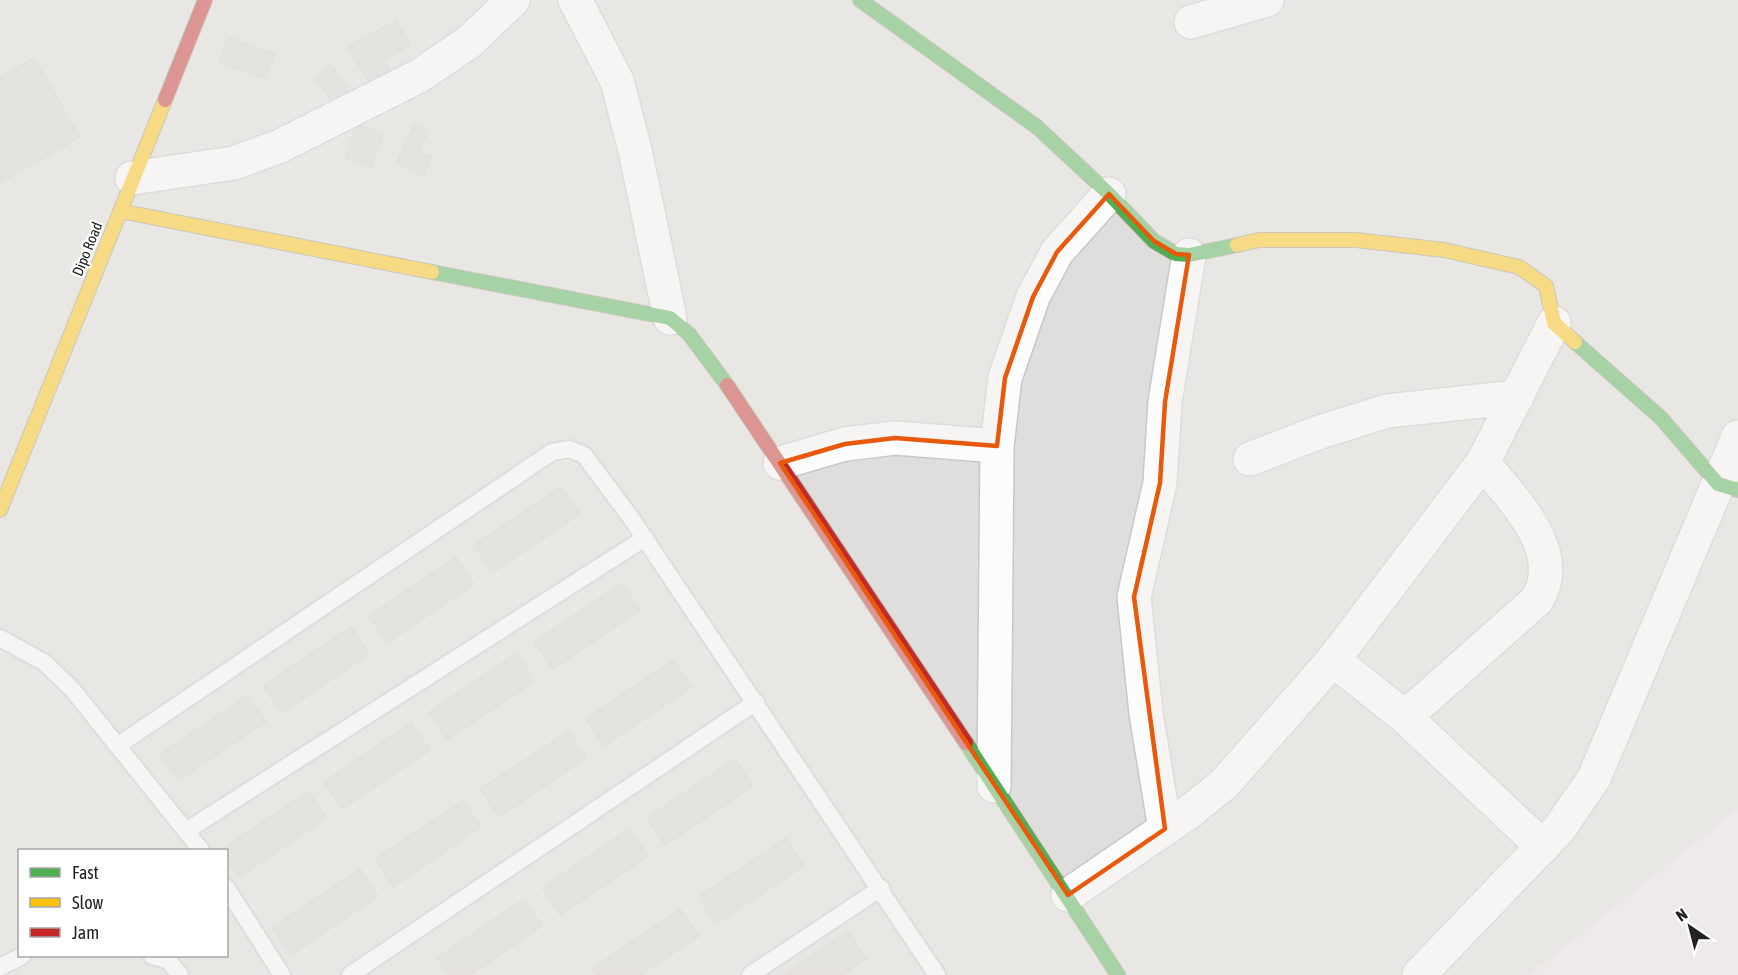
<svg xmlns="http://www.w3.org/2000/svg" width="1738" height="975" font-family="'Asap Condensed',sans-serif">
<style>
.residential{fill:#dfdedc;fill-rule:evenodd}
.industrial{fill:#ede4e9}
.building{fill:#d7d4d2;stroke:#d3d0cc;stroke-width:1.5}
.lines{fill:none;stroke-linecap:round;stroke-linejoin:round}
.lane-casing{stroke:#c9c8c7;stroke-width:20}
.street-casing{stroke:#c9c8c7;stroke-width:36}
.fast-casing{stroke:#999a82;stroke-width:16}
.slow-casing{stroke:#999a82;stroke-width:16}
.jam-casing{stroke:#999a82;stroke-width:16}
.lane{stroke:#fdfcfc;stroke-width:16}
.street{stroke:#fdfcfc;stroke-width:33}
.fast{stroke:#4caf50;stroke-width:14}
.slow{stroke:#ffc107;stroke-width:14}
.jam{stroke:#c62828;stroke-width:14}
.marked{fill:none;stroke:#e8590c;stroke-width:4.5;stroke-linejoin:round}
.labels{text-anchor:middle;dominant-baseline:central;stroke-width:4.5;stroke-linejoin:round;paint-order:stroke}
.street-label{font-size:15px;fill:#222;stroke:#fff}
</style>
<rect width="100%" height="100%" fill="#f0eeeb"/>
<path class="residential" d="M0,0H1738V975H0ZM20,850H226V956H20Z"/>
<polygon class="industrial" points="1738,809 1738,975 1530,975"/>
<g class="building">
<polygon points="396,20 410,45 384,60 390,71 369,83 348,47"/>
<polygon points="228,37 275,54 265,79 219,62"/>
<polygon points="34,58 80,137 0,183 0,78"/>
<polygon points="331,65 352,92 335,105 314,78"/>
<polygon points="415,123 429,129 418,154 432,156 423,176 396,163"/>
<polygon points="358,124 384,134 371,168 345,158"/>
<polygon points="561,487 580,514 492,573 474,545"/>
<polygon points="456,557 474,584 387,643 369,616"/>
<polygon points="622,583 640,610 553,669 534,642"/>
<polygon points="351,627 369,654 282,713 263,686"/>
<polygon points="517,653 535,681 447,740 429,712"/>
<polygon points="673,660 692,687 604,746 586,719"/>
<polygon points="248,695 266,722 178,781 160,754"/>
<polygon points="411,723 430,750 342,809 324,782"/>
<polygon points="569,731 586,758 499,817 480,789"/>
<polygon points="735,759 753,786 665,845 647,818"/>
<polygon points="308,791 327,818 239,877 226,859 226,850 221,850"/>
<polygon points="463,801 481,827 393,887 375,859"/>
<polygon points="629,829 648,856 560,915 542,888"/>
<polygon points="786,838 804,866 716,924 698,897"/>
<polygon points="360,869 378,896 291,955 272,927"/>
<polygon points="524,899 542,926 470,975 448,975 437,958"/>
<polygon points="680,909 699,936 640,975 598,975 593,968"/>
<polygon points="848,932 866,959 842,975 783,975"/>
</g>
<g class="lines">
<defs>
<g id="lane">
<polyline points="0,638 45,663 72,689 201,850"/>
<polyline points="117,746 552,452 570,449 584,455 631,518 937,975"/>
<polyline points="186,831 645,538"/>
<polyline points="226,887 282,975"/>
<polyline points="152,956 168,960 180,975"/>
<polyline points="0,967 22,956"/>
<polyline points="350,975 756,702"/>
<polyline points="750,975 881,888"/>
</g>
<g id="street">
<polyline points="575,0 617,81 635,150 670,318"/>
<polyline points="1191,22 1267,0"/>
<polyline points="132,178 234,163 280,146 419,76 469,42 513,0"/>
<polyline points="997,446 1005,378 1033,297 1057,252 1109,194"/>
<polyline points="1250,459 1320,432 1387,411 1517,397"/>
<polyline points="780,463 845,444 895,438 997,446 994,786"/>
<polyline points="1333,660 1405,717 1543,847"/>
<path d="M1405,717L1537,600C1567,550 1512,500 1483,462"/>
<polyline points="1165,829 1146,713 1134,597 1160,483 1165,402 1189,255"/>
<polyline points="1068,895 1188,813 1224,784 1333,660 1483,462 1554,323"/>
<polyline points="1419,975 1559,829 1594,778 1738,437"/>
</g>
<g id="fast">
<polyline points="860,0 1037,127 1109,194 1154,241 1176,254 1189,255 1237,245"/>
<polyline points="432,272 670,318 689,334 727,385"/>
<polyline points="1575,342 1661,418 1718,484 1738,490"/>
<polyline points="966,743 1118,975"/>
</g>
<g id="slow">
<polyline points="120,211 432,272"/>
<polyline points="1237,245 1259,240 1356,240 1444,250 1519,267 1546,286 1554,323 1575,342"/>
<polyline points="0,510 165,100"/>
</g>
<g id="jam">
<polyline points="165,100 205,0"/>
<polyline points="727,385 966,743"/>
</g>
</defs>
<use href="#lane" class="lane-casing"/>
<use href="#street" class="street-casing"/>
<use href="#fast" class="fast-casing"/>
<use href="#slow" class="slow-casing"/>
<use href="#jam" class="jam-casing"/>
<use href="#lane" class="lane"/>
<use href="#street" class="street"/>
<use href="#fast" class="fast"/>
<use href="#slow" class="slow"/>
<use href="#jam" class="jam"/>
</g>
<path d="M0 0H1738V975H0ZM1109,194L1154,241L1176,254L1189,255L1165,402L1160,483L1134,597L1165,829L1068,895L780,463L845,444L895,438L997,446L1005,378L1033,297L1057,252Z" fill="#f0eeeb" fill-opacity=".55" fill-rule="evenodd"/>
<path class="marked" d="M1109,194L1154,241L1176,254L1189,255L1165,402L1160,483L1134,597L1165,829L1068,895L780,463L845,444L895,438L997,446L1005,378L1033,297L1057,252Z"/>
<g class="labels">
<g class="street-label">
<text transform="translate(87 249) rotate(-68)">Dipo Road</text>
</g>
</g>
<rect x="18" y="849" width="210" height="108" fill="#ffffff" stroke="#a7a7a7" stroke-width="1.5"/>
<rect x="30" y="868" width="30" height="9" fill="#4caf50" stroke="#a7a7a7" stroke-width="1.5"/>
<text x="72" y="879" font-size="18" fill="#222222">Fast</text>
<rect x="30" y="898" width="30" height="9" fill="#ffc107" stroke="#a7a7a7" stroke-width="1.5"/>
<text x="72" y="909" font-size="18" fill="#222222">Slow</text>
<rect x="30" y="928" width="30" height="9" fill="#c62828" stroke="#a7a7a7" stroke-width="1.5"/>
<text x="72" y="939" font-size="18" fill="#222222">Jam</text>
<g transform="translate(1690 927) rotate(325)" stroke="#ffffff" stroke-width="4.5" paint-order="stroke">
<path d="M0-4.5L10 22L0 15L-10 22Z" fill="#222222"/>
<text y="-9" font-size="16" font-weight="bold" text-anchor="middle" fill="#222222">N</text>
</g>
</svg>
